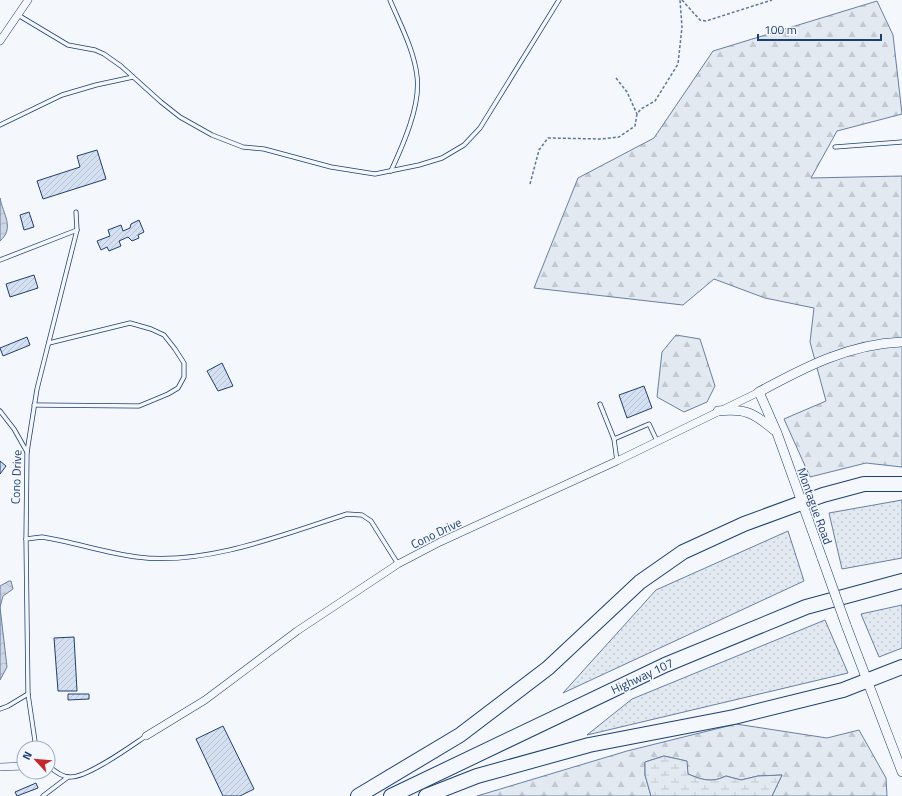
<svg xmlns="http://www.w3.org/2000/svg" width="902" height="796" font-family="'Titillium Web',sans-serif">
<style>
.grass{fill:url(#grass-dots);stroke:#687fa3}
.forest{fill:url(#forest-firs);stroke:#687fa3}
.wetland{fill:url(#wetland-marsh);stroke:#687fa3}
.water{fill:url(#water-waves);stroke:#687fa3}
.building{fill:url(#building-hatch);stroke:#1d3f73}
.lines{fill:none;stroke-linecap:round;stroke-linejoin:round}
.service-casing{stroke:#1d3f73;stroke-width:5}
.minor-casing{stroke:#1d3f73;stroke-width:8}
.tertiary-casing{stroke:#1d3f73;stroke-width:10}
.motorway-casing{stroke:#1d3f73;stroke-width:16}
.path{stroke:#5e769c;stroke-width:1.5;stroke-dasharray:3 2;stroke-linecap:butt}
.service{stroke:#f4f7fb;stroke-width:3.5}
.minor{stroke:#f4f7fb;stroke-width:7}
.tertiary{stroke:#f4f7fb;stroke-width:9}
.motorway{stroke:#f4f7fb;stroke-width:14}
.tertiary-bridge-casing{stroke:#1d3f73;stroke-width:10;stroke-linecap:butt}
.tertiary-bridge{stroke:#f4f7fb;stroke-width:9}
.labels{text-anchor:middle;dominant-baseline:central;stroke-width:3;stroke-linejoin:round;paint-order:stroke}
.street-label{font-size:12px;fill:#1d3f73;stroke:#f4f7fb}
</style>
<defs>
<pattern id="grass-dots" width="8" height="8" patternUnits="userSpaceOnUse"><rect width="8" height="8" fill="#e3e9f0"/><path d="M2 2h.1M6 6h.1" fill="none" stroke="#c2c9d1" stroke-width="1.8" stroke-linecap="round"/></pattern>
<pattern id="forest-firs" width="22" height="20" patternUnits="userSpaceOnUse"><rect width="22" height="20" fill="#e3e9f0"/><path d="M5 1l3.5 6h-7zM16 11l3.5 6h-7z" fill="#c2c9d1"/></pattern>
<pattern id="wetland-marsh" width="20" height="14" patternUnits="userSpaceOnUse"><rect width="20" height="14" fill="#e3e9f0"/><path d="M1 5h8M5 5V1M11 12h8M15 12V8" fill="none" stroke="#c2c9d1"/></pattern>
<pattern id="water-waves" width="16" height="10" patternUnits="userSpaceOnUse"><rect width="16" height="10" fill="#cfd7e4"/><path d="M0 5q4-4 8 0t8 0" fill="none" stroke="#b1bac7"/></pattern>
<pattern id="building-hatch" width="6" height="6" patternUnits="userSpaceOnUse"><rect width="6" height="6" fill="#d5e0f0"/><path d="M-1 1l2-2M0 6l6-6M5 7l2-2" fill="none" stroke="#b6c1d1"/></pattern>
</defs>
<rect width="100%" height="100%" fill="#f4f7fb"/>
<g class="grass">
<polygon points="902,500 902,558 842,569 829,513"/>
<polygon points="788,531 804,581 563,693 656,590"/>
<polygon points="902,605 902,648 879,657 861,614"/>
<polygon points="825,620 848,673 587,735 632,699"/>
</g>
<g class="forest">
<polygon points="877,1 893,35 902,114 837,131 811,178 902,176 902,467 866,463 810,477 784,419 826,401 810,342 814,308 765,298 714,279 683,305 534,288 578,178 654,138 713,51"/>
<polygon points="676,335 700,339 715,386 707,402 684,412 657,397 662,352"/>
<path d="M736,724L827,738L859,730L886,778L887,796H772L782,775L758,776L741,780L726,776C712,783 702,780 688,774L686,761L664,756L645,762V775L651,796H477L627,751Z"/>
</g>
<path class="wetland" d="M664,756L687,761L688,774C702,780 712,783 726,776L741,780L758,776L782,775L772,796H651L645,775V762Z"/>
<g class="water">
<path d="M0,198C3,214 15,228 0,241Z"/>
<polygon points="9,581 11,581 13,589 3,596 0,607 0,586"/>
<polygon points="0,607 7,667 0,680"/>
</g>
<g class="building">
<polygon points="97,150 106,179 43,199 37,181 80,167 77,156"/>
<polygon points="29,212 34,227 24,230 20,215"/>
<polygon points="139,220 144,232 138,235 139,238 132,241 128,237 119,241 121,246 109,251 107,247 101,250 97,241 110,236 108,230 121,225 123,231 130,228 131,224"/>
<polygon points="34,275 38,288 10,297 6,284"/>
<polygon points="27,337 30,345 3,356 0,348"/>
<polygon points="222,363 233,386 218,391 207,371"/>
<polygon points="644,386 652,408 627,418 619,395"/>
<polygon points="0,461 6,466 0,474"/>
<polygon points="74,637 77,691 58,691 54,638"/>
<polygon points="68,694 89,694 89,699 68,700"/>
<polygon points="223,726 254,789 240,796 223,796 196,739"/>
<polygon points="36,783 38,788 17,796 15,792"/>
</g>
<g class="lines">
<defs>
<g id="service">
<path d="M390,0C400,24 414,50 417,76C421,105 403,145 391,171"/>
<polyline points="18,15 68,45 95,50 104,54 121,66 161,102 180,117 212,135 243,147 264,149 331,167 375,174 419,165 442,158 464,145 480,128 559,0"/>
<polyline points="0,125 62,95 96,85 133,77"/>
<polyline points="835,147 902,142"/>
<polyline points="0,260 77,230"/>
<polyline points="600,404 614,439 617,461"/>
<polyline points="34,405 139,406 168,394 178,388 184,377 184,363 175,349 164,335 151,329 130,323 49,343"/>
<polyline points="0,411 14,429 27,452"/>
<polyline points="614,439 649,424 657,441"/>
<path d="M26,539L42,537C74,542 105,553 137,557C204,566 283,535 347,514L362,515L371,521L398,564"/>
<polyline points="0,709 8,706 28,694"/>
<polyline points="36,748 28,694 26,539 27,452 37,389 77,230 76,212"/>
<path d="M48,765C53,770 62,777 70,777C87,778 131,746 146,736"/>
<polyline points="43,796 68,777"/>
</g>
<g id="minor">
<polyline points="0,41 28,0"/>
<polyline points="146,736 205,700 297,631 398,564 440,542 617,461 759,392"/>
<polyline points="0,767 24,766"/>
</g>
<g id="tertiary">
<path d="M718,411C745,408 754,413 774,430"/>
<path d="M822,558L777,433L759,392C805,367 849,344 902,342"/>
<polyline points="846,625 902,772"/>
</g>
<g id="motorway">
<polyline points="358,796 460,735 548,668 640,582 683,552 744,524 823,495 864,484 902,484"/>
<polyline points="391,796 665,665 806,607 902,581"/>
<polyline points="426,796 477,776 589,745 734,717 843,690 902,667"/>
</g>
</defs>
<use href="#service" class="service-casing"/>
<use href="#minor" class="minor-casing"/>
<use href="#tertiary" class="tertiary-casing"/>
<use href="#motorway" class="motorway-casing"/>
<g class="path">
<polyline points="682,0 700,20 706,21 772,0"/>
<polyline points="616,78 627,92 637,114"/>
<polyline points="530,184 539,150 548,138 601,139 619,137 635,126 637,114 641,109 655,101 678,64 682,27 680,0"/>
</g>
<use href="#service" class="service"/>
<use href="#minor" class="minor"/>
<use href="#tertiary" class="tertiary"/>
<use href="#motorway" class="motorway"/>
<defs>
<polyline id="tertiary-bridge" points="822,558 846,625"/>
</defs>
<use href="#tertiary-bridge" class="tertiary-bridge-casing"/>
<use href="#tertiary-bridge" class="tertiary-bridge"/>
</g>
<g class="labels">
<g class="street-label">
<text transform="translate(16 477) rotate(-88)">Cono Drive</text>
<text transform="translate(815 506) rotate(70)">Montague Road</text>
<text transform="translate(436 533) rotate(-26)">Cono Drive</text>
<text transform="translate(642 676) rotate(-25)">Highway 107</text>
</g>
</g>
<g transform="translate(36 760) rotate(296)"><circle r="19" fill="#f4f7fb" stroke="#9eadc5"/>
<path d="M0-3L7 15L0 10L-7 15Z" fill="#c62828"/>
<text y="-6" font-size="11" font-weight="bold" text-anchor="middle" fill="#1d3f73">N</text>
</g>
<path d="M758 34v6h123v-6" fill="none" stroke="#1d3f73" stroke-width="2"/>
<text x="764" y="34" font-size="12" fill="#1d3f73" stroke="#f4f7fb" stroke-width="3" paint-order="stroke">100 m</text>
</svg>
